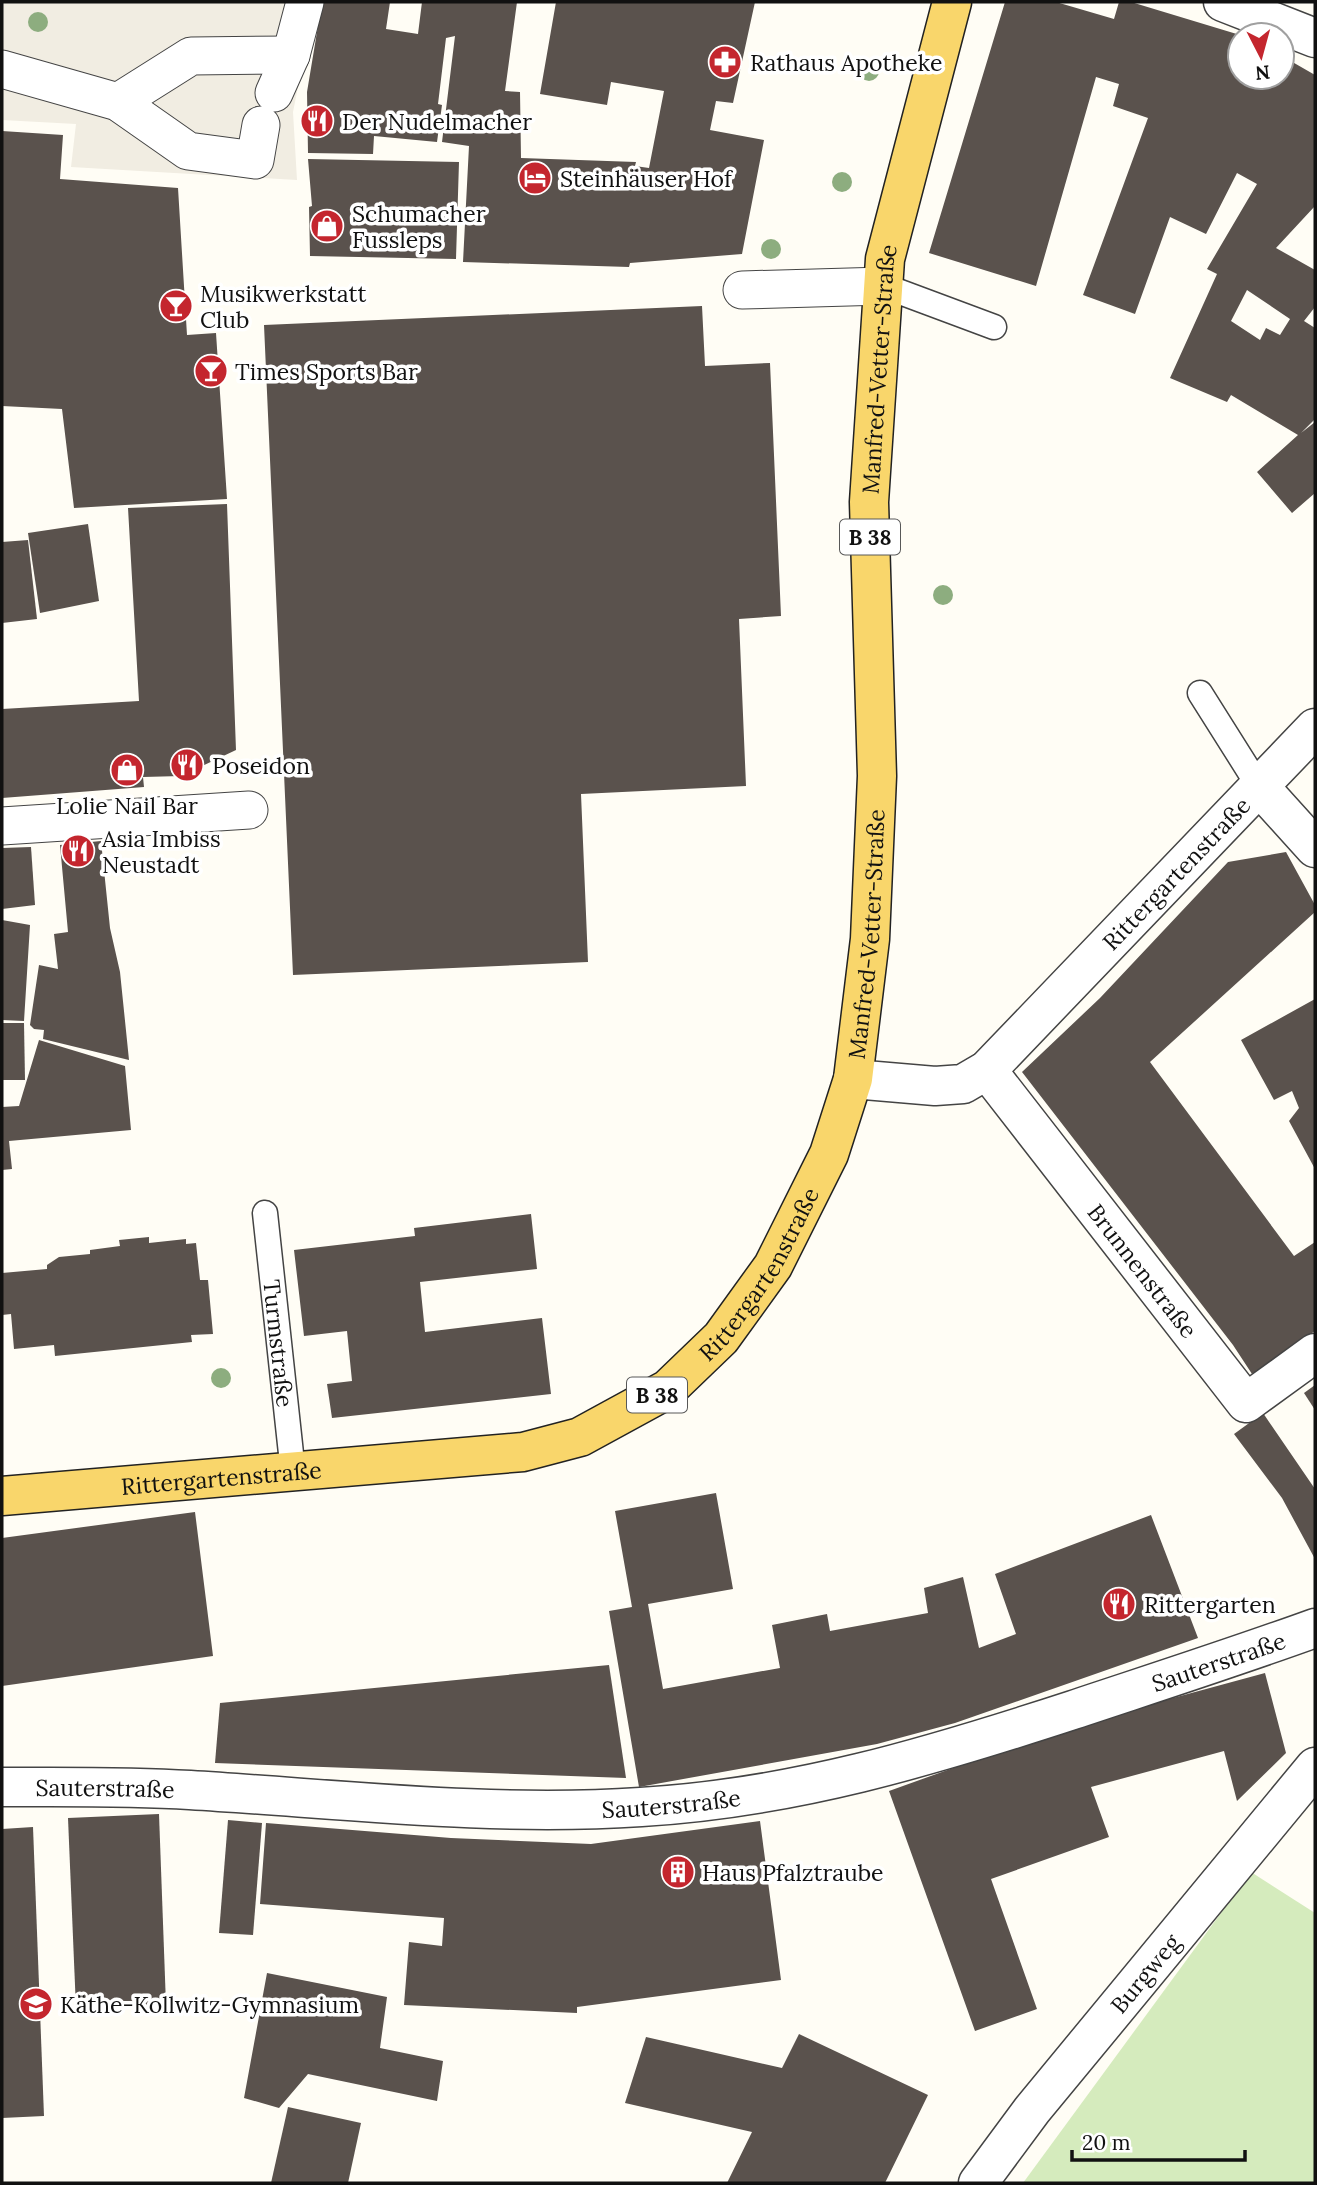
<svg xmlns="http://www.w3.org/2000/svg" width="1317" height="2185" font-family="Lora,serif">
<style>
.green{fill:#d5ebbd}
.plaza{fill:#f1ede2}
.building{fill:#5a524d;fill-rule:evenodd}
.lines{fill:none;stroke-linecap:round;stroke-linejoin:round}
.service-casing{stroke:#444;stroke-width:27}
.pedestrian-casing{stroke:#444;stroke-width:39}
.minor-casing{stroke:#444;stroke-width:41}
.primary-casing{stroke:#222;stroke-width:41}
.service{stroke:#fff;stroke-width:24}
.pedestrian{stroke:#fff;stroke-width:37}
.minor{stroke:#fff;stroke-width:38}
.primary{stroke:#f9d66b;stroke-width:38}
.tree{fill:#8dad7f}
.labels{text-anchor:middle;dominant-baseline:central;stroke-width:7;stroke-linejoin:round;paint-order:stroke}
.shield{fill:#fff;stroke:#585858;stroke-width:2}
.shield-label{font-size:21px;font-weight:bold;fill:#111}
.poi-label{font-size:23px;fill:#111;stroke:#fff;text-anchor:start}
.street-label{font-size:23px;fill:#111;stroke:#fff}
</style>
<rect width="100%" height="100%" fill="#fffdf5"/>
<polygon class="green" points="1251,1872 1315,1913 1315,2183 1023,2183"/>
<polygon class="plaza" points="2,2 315,2 293,112 297,180 71,167 76,124 2,120"/>
<g class="building">
<polygon points="322,2 390,2 386,29 418,34 422,2 517,2 505,91 520,92 521,158 636,162 635,166 649,168 664,91 611,82 607,105 540,94 556,2 755,2 733,103 716,101 710,130 764,140 742,254 630,263 629,267 463,262 469,146 442,142 455,36 446,38 438,104 442,105 437,142 374,136 373,154 308,153 307,92"/>
<path d="M1005,2H1056L1114,19L1119,2H1131L1240,35V77H1282V56L1315,75V206L1276,248L1315,270V307L1304,321L1315,328V419L1301,433L1315,422V493L1292,513L1257,472L1298,435L1231,395L1227,402L1170,378L1217,274L1207,269L1257,184L1237,173L1206,234L1170,217L1135,314L1083,295L1148,118L1113,106L1119,84L1096,77L1036,286L929,253ZM1247,290L1290,319L1280,335L1266,328L1260,340L1231,321Z"/>
<polygon points="2,131 63,135 60,179 178,188 187,335 216,333 227,499 74,508 62,409 2,406"/>
<polygon points="308,159 459,162 456,259 310,256 309,207 312,206"/>
<polygon points="702,306 705,366 770,363 781,616 739,619 746,786 581,794 588,962 293,975 264,325"/>
<polygon points="227,504 236,750 181,776 143,777 144,787 2,798 2,709 139,701 128,508"/>
<polygon points="88,524 99,601 40,613 28,533"/>
<polygon points="28,540 37,619 2,623 2,542"/>
<polygon points="101,841 110,928 120,972 129,1060 43,1039 44,1030 34,1029 30,1025 39,965 58,969 54,934 68,932 60,845"/>
<polygon points="31,847 35,905 2,909 2,848"/>
<polygon points="1286,852 1315,905 1315,912 1150,1062 1294,1256 1315,1242 1315,1331 1252,1374 1233,1345 1022,1072 1100,998 1228,862"/>
<polygon points="2,920 30,925 24,1021 2,1020"/>
<polygon points="1315,999 1315,1169 1289,1121 1299,1108 1292,1091 1274,1100 1241,1040"/>
<polygon points="2,1023 24,1023 25,1080 2,1080"/>
<polygon points="39,1040 125,1066 131,1130 9,1141 12,1169 2,1170 2,1107 19,1106"/>
<polygon points="531,1214 537,1269 420,1282 425,1332 542,1318 551,1394 332,1418 327,1384 352,1381 347,1331 304,1336 294,1250 415,1236 414,1228"/>
<polygon points="149,1237 149,1243 186,1239 186,1244 196,1243 200,1280 208,1280 213,1334 191,1335 192,1342 55,1356 54,1345 14,1349 11,1314 2,1315 2,1273 47,1269 47,1265 59,1257 90,1254 90,1250 120,1246 119,1240"/>
<polygon points="1315,1385 1315,1410 1304,1393"/>
<polygon points="1263,1413 1315,1489 1315,1559 1282,1498 1234,1434"/>
<polygon points="716,1493 733,1589 648,1604 663,1689 780,1668 772,1625 827,1614 830,1631 928,1613 924,1588 963,1577 979,1648 1016,1634 995,1574 1151,1515 1198,1638 955,1723 877,1744 639,1787 609,1611 632,1607 615,1511"/>
<polygon points="195,1512 213,1656 2,1686 2,1538"/>
<polygon points="609,1665 626,1778 215,1763 220,1703"/>
<polygon points="1265,1673 1286,1753 1237,1801 1224,1751 1091,1787 1109,1837 991,1879 1037,2009 975,2031 889,1791 1070,1726"/>
<polygon points="159,1814 166,2005 76,2009 68,1818"/>
<polygon points="228,1820 262,1823 253,1935 219,1933"/>
<polygon points="760,1821 781,1980 577,2007 577,2013 404,2005 409,1942 442,1946 444,1918 260,1904 266,1823 451,1838 591,1844"/>
<polygon points="33,1827 44,2116 2,2118 2,1829"/>
<polygon points="267,1973 387,1997 380,2048 443,2061 437,2101 308,2074 279,2108 244,2098"/>
<polygon points="799,2034 928,2095 885,2183 727,2183 752,2132 625,2103 646,2037 782,2068"/>
<polygon points="288,2107 361,2123 348,2183 271,2183"/>
</g>
<g class="lines">
<defs>
<g id="service">
<polyline points="884,286 994,327"/>
<polyline points="1200,693 1258,785"/>
<path id="s1" d="M265,1213L293,1472"/>
</g>
<g id="pedestrian">
<polyline points="2,69 118,102 188,151 255,160 261,125"/>
<polyline points="274,93 291,55 305,2"/>
<polyline points="118,102 191,56 291,55"/>
<polyline points="742,290 884,286"/>
<polyline points="2,826 249,810"/>
</g>
<g id="minor">
<polyline points="1223,2 1315,38"/>
<polyline points="1258,785 1315,848"/>
<path id="s2" d="M987,1070L1246,1403L1315,1353"/>
<path id="s3" d="M853,1079L935,1086L963,1084L987,1070L1315,728"/>
<path id="s4" d="M2,1787C65,1787 127,1786 190,1790C340,1799 491,1817 641,1807C793,1798 929,1757 1073,1710C1154,1683 1235,1657 1315,1628"/>
<path id="s5" d="M978,2183L1032,2110L1315,1767"/>
</g>
<g id="primary">
<path id="s6" d="M2,1496L523,1452L580,1437L668,1389L721,1338L773,1266L829,1154L853,1079L870,939L877,776L869,502L885,259L952,2"/>
</g>
</defs>
<use href="#service" class="service-casing"/>
<use href="#pedestrian" class="pedestrian-casing"/>
<use href="#minor" class="minor-casing"/>
<use href="#primary" class="primary-casing"/>
<use href="#service" class="service"/>
<use href="#pedestrian" class="pedestrian"/>
<use href="#minor" class="minor"/>
<use href="#primary" class="primary"/>
</g>
<g class="tree">
<circle cx="38" cy="22" r="10"/>
<circle cx="869" cy="71" r="10"/>
<circle cx="842" cy="182" r="10"/>
<circle cx="771" cy="249" r="10"/>
<circle cx="943" cy="595" r="10"/>
<circle cx="221" cy="1378" r="10"/>
</g>
<defs>
<symbol id="pharmacy-disc" viewBox="-11 -11 22 22"><circle r="9.5" fill="#c4262e" stroke="#fff"/><path d="M-2-6h4v4h4v4h-4v4h-4v-4h-4v-4h4Z" fill="#fff"/></symbol>
<symbol id="restaurant-disc" viewBox="-11 -11 22 22"><circle r="9.5" fill="#c4262e" stroke="#fff"/><path d="M-5-6h1v4h1v-4h1v4h1v-4h1v5L-1.5 .5V6h-2V.5L-5-1ZM5-6V6H3V1.5H1.5Q1.5-4 5-6Z" fill="#fff"/></symbol>
<symbol id="hotel-disc" viewBox="-11 -11 22 22"><circle r="9.5" fill="#c4262e" stroke="#fff"/><path d="M-6-4.5h1.5V1H6V5H4.5V3h-9V5H-6ZM-4 0a1.8 1.8 0 1 1 3.6 0ZM.5 0V-2.5h3Q6-2.5 6 0Z" fill="#fff"/></symbol>
<symbol id="shop-disc" viewBox="-11 -11 22 22"><circle r="9.5" fill="#c4262e" stroke="#fff"/><path d="M-5-2.5h2.3a2.7 3.5 0 0 1 5.4 0H5L5.5 6h-11ZM-1.5-2.5h3a1.5 2.3 0 0 0-3 0Z" fill="#fff"/></symbol>
<symbol id="bar-disc" viewBox="-11 -11 22 22"><circle r="9.5" fill="#c4262e" stroke="#fff"/><path d="M-6-5H6L.8 .8V4.5H3.5V6h-7V4.5H-.8V.8Z" fill="#fff"/></symbol>
<symbol id="building-disc" viewBox="-11 -11 22 22"><circle r="9.5" fill="#c4262e" stroke="#fff"/><path d="M-4-6H4V6H1V3H-1V6H-4ZM-2.5-4.3h1.7v1.8h-1.7ZM.8-4.3h1.7v1.8H.8ZM-2.5-1h1.7V.8h-1.7ZM.8-1h1.7V.8H.8Z" fill="#fff"/></symbol>
<symbol id="school-disc" viewBox="-11 -11 22 22"><circle r="9.5" fill="#c4262e" stroke="#fff"/><path d="M0-5L7-2L0 1L-7-2ZM-4 1L0 2.5L4 1V4Q0 6-4 4Z" fill="#fff"/></symbol>
</defs>
<g fill-rule="evenodd">
<use href="#pharmacy-disc" x="706" y="43" width="38" height="38"/>
<use href="#restaurant-disc" x="298" y="102" width="38" height="38"/>
<use href="#hotel-disc" x="516" y="159" width="38" height="38"/>
<use href="#shop-disc" x="308" y="207" width="38" height="38"/>
<use href="#bar-disc" x="157" y="287" width="38" height="38"/>
<use href="#bar-disc" x="192" y="352" width="38" height="38"/>
<use href="#restaurant-disc" x="168" y="746" width="38" height="38"/>
<use href="#shop-disc" x="108" y="751" width="38" height="38"/>
<use href="#restaurant-disc" x="59" y="832" width="38" height="38"/>
<use href="#restaurant-disc" x="1100" y="1585" width="38" height="38"/>
<use href="#building-disc" x="659" y="1853" width="38" height="38"/>
<use href="#school-disc" x="17" y="1985" width="38" height="38"/>
</g>
<g class="labels">
<g class="shield">
<rect x="840" y="519.5" width="60" height="35" rx="5"/>
<rect x="627" y="1377.5" width="60" height="35" rx="5"/>
</g>
<g class="shield-label">
<text x="870" y="537">B 38</text>
<text x="657" y="1395">B 38</text>
</g>
<g class="poi-label">
<text x="750" y="62">Rathaus Apotheke</text>
<text x="342" y="121">Der Nudelmacher</text>
<text x="560" y="178">Steinhäuser Hof</text>
<text x="352" y="213">Schumacher<tspan x="352" dy="26">Fussleps</tspan></text>
<text x="200" y="293">Musikwerkstatt<tspan x="200" dy="26">Club</tspan></text>
<text x="235" y="371">Times Sports Bar</text>
<text x="212" y="765">Poseidon</text>
<text x="127" y="805" text-anchor="middle">Lolie Nail Bar</text>
<text x="102" y="838">Asia Imbiss<tspan x="102" dy="26">Neustadt</tspan></text>
<text x="1144" y="1604">Rittergarten</text>
<text x="702" y="1872">Haus Pfalztraube</text>
<text x="60" y="2004">Käthe-Kollwitz-Gymnasium</text>
</g>
<g class="street-label">
<text stroke="none"><textPath href="#s6" startOffset="1760">Manfred-Vetter-Straße</textPath></text>
<text stroke="none"><textPath href="#s3" startOffset="411">Rittergartenstraße</textPath></text>
<text stroke="none"><textPath href="#s6" startOffset="1194">Manfred-Vetter-Straße</textPath></text>
<text stroke="none"><textPath href="#s2" startOffset="254">Brunnenstraße</textPath></text>
<text stroke="none"><textPath href="#s6" startOffset="830">Rittergartenstraße</textPath></text>
<text stroke="none"><textPath href="#s1" startOffset="131">Turmstraße</textPath></text>
<text stroke="none"><textPath href="#s6" startOffset="220">Rittergartenstraße</textPath></text>
<text stroke="none"><textPath href="#s4" startOffset="1237">Sauterstraße</textPath></text>
<text stroke="none"><textPath href="#s4" startOffset="103">Sauterstraße</textPath></text>
<text stroke="none"><textPath href="#s4" startOffset="670">Sauterstraße</textPath></text>
<text stroke="none"><textPath href="#s5" startOffset="268">Burgweg</textPath></text>
</g>
</g>
<rect width="1317" height="2185" fill="none" stroke="#111111" stroke-width="7"/>
<g transform="translate(1261 56) rotate(174)"><circle r="33" fill="#ffffff" stroke="#a0a0a0" stroke-width="2"/>
<path d="M0-5L12 26L0 18L-12 26Z" fill="#c4262e"/>
<text y="-10" font-size="19" font-weight="bold" text-anchor="middle" fill="#111111">N</text>
</g>
<path d="M1072 2150v10h173v-10" fill="none" stroke="#111111" stroke-width="3.5"/>
<text x="1082" y="2150" font-size="21" fill="#111111" stroke="#ffffff" stroke-width="5" paint-order="stroke">20 m</text>
</svg>
